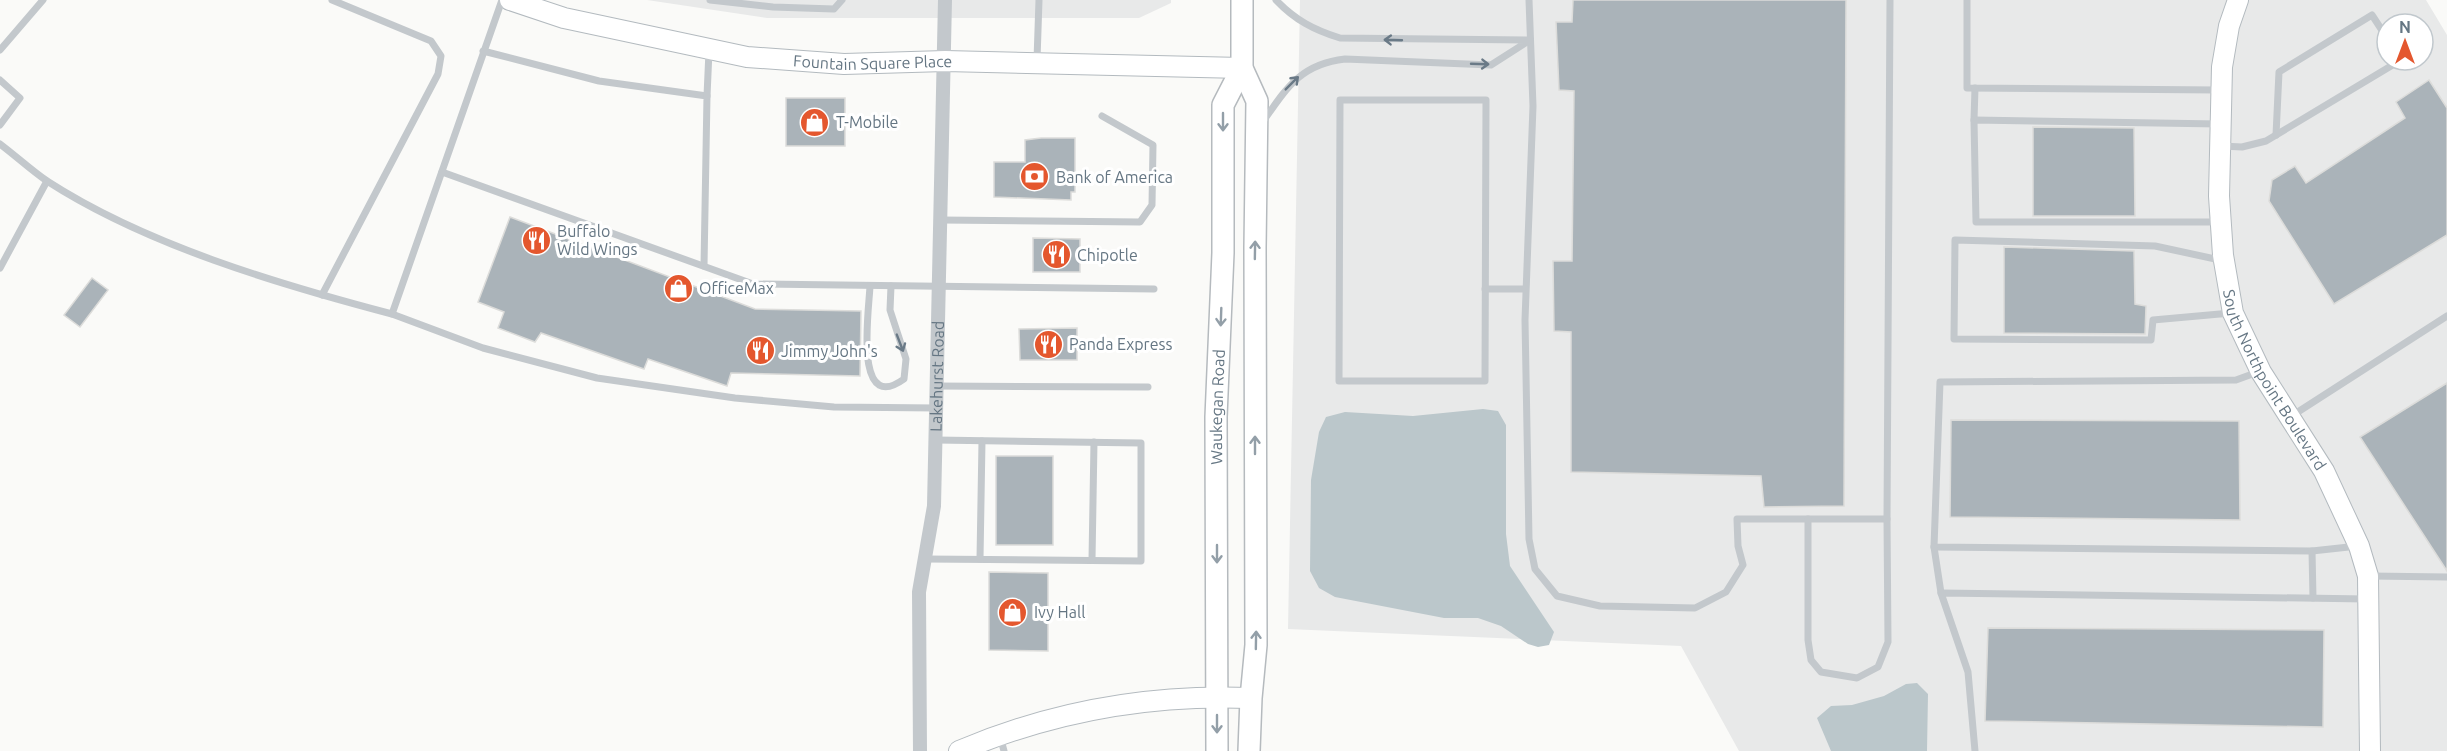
<svg xmlns="http://www.w3.org/2000/svg" width="2447" height="751" font-family="Ubuntu,sans-serif">
<style>
.built{fill:#e8e9e9;fill-rule:evenodd}
.water{fill:#bbc7cb}
.building{fill:#aab3b9;stroke:#dcdcda;stroke-width:1.5}
.lines{fill:none;stroke-linecap:round;stroke-linejoin:round}
.secondary-casing{stroke:#b3babf;stroke-width:22}
.primary-casing{stroke:#b5babe;stroke-width:24}
.lane{stroke:#c3c8cc;stroke-width:7}
.street{stroke:#c3c8cc;stroke-width:14}
.secondary{stroke:#fff;stroke-width:20}
.primary{stroke:#fff;stroke-width:21}
.oneway{stroke:#6a7a87}
.oneway2{stroke:#939fa8}
.labels{text-anchor:middle;dominant-baseline:central;stroke-width:6;stroke-linejoin:round;paint-order:stroke}
.street-label{font-size:16px;fill:#657683;stroke:#fff}
.poi-label{font-size:16px;fill:#657683;stroke:#fff;text-anchor:start}
</style>
<rect width="100%" height="100%" fill="#fafaf8"/>
<g class="built">
<polygon points="647,0 1171,0 1171,3 1139,18 767,18"/>
<path d="M1300,0H2426L2447,35V751H1739L1681,646L1288,629ZM2387,24H2423V60H2387Z"/>
</g>
<g class="water">
<polygon points="1483,409 1498,411 1506,425 1506,534 1510,566 1554,632 1549,645 1538,647 1528,644 1501,626 1478,618 1444,618 1335,597 1319,588 1310,571 1311,480 1319,432 1326,417 1345,412 1413,416"/>
<polygon points="1917,683 1928,694 1927,751 1831,751 1817,718 1831,706 1852,705 1884,696 1906,684"/>
</g>
<g class="building">
<polygon points="1573,0 1846,0 1844,506 1764,507 1761,476 1571,472 1571,332 1554,331 1553,261 1572,261 1574,91 1559,90 1556,22 1572,22"/>
<polygon points="2429,80 2447,108 2447,235 2334,304 2269,201 2272,180 2295,166 2306,183 2405,118 2396,102"/>
<rect x="786" y="98" width="59" height="48"/>
<polygon points="2033,127 2134,128 2135,216 2033,216"/>
<polygon points="1041,138 1075,138 1075,192 1071,192 1071,200 994,197 994,162 1025,162 1025,140"/>
<polygon points="510,217 755,309 861,311 860,376 731,373 727,386 648,359 644,369 541,333 535,342 498,328 504,312 478,302"/>
<polygon points="1033,238 1080,239 1080,272 1033,272"/>
<polygon points="2004,247 2134,251 2135,304 2146,306 2145,334 2004,333"/>
<polygon points="92,278 108,290 80,327 64,315"/>
<polygon points="1077,328 1077,360 1020,360 1019,329"/>
<polygon points="2447,383 2447,571 2360,437"/>
<polygon points="1951,420 2239,421 2240,520 1950,517"/>
<rect x="996" y="456" width="57" height="89"/>
<polygon points="989,572 1048,573 1048,651 989,650"/>
<polygon points="1988,628 2324,630 2323,727 1985,721"/>
</g>
<g class="lines">
<defs>
<g id="secondary">
<path id="s2" d="M510,0L564,18L747,57L844,64L945,61L1242,68"/>
<path id="s3" d="M2238,0L2229,26L2222,67L2219,196L2223,255L2233,313L2261,372L2324,471L2359,546L2368,576L2370,751"/>
<path d="M959,751C1053,711 1149,694 1251,698"/>
</g>
<g id="primary">
<polyline points="1242,0 1242,68 1257,101 1255,247 1256,645 1251,698 1249,751"/>
<path id="s4" d="M1217,751L1216,417L1223,253V105L1242,68"/>
</g>
</defs>
<use href="#secondary" class="secondary-casing"/>
<use href="#primary" class="primary-casing"/>
<g class="lane">
<polyline points="502,0 392,314 483,348 597,378 735,398 834,407 936,408"/>
<polyline points="710,0 773,7 834,9 842,0"/>
<polyline points="1529,0 1533,106 1525,320 1529,539 1535,569 1557,596 1600,606 1695,608 1726,592 1743,565 1738,546 1737,519 1887,519 1890,0"/>
<polyline points="1967,0 1967,88 2218,90"/>
<polyline points="0,50 43,0"/>
<polyline points="483,51 599,81 707,96 704,266"/>
<polyline points="1037,60 1039,0"/>
<polyline points="0,80 20,98 0,125"/>
<polyline points="707,96 709,51"/>
<polygon points="1340,100 1486,100 1485,381 1339,381"/>
<polyline points="1974,120 1975,88"/>
<path d="M1262,123C1286,89 1300,64 1345,59L1491,65L1530,40L1340,38C1314,30 1295,20 1276,0"/>
<polyline points="2276,135 2279,72 2372,15 2387,38"/>
<path d="M0,144C16,156 31,170 47,181C146,245 278,284 392,314"/>
<polyline points="2222,146 2242,147 2266,141 2401,60"/>
<polyline points="442,172 753,284 1154,289"/>
<polyline points="941,220 1140,222 1152,205 1153,145 1102,116"/>
<polyline points="2218,222 1976,222 1974,120 2219,124"/>
<polyline points="2220,260 2155,246 1955,240 1954,339 2151,340 2153,320 2231,313"/>
<polyline points="0,268 47,181"/>
<path d="M870,286C869,310 853,416 904,379L906,359L890,310L891,286"/>
<polyline points="1485,289 1525,289"/>
<polyline points="322,295 438,74 441,56 431,41 332,0"/>
<polyline points="2258,372 2236,380 1940,382 1934,547 2312,551 2358,546"/>
<polyline points="936,386 1148,387"/>
<polyline points="2290,417 2447,316"/>
<polyline points="1808,519 1808,640 1811,660 1821,672 1857,678 1878,667 1888,642 1887,519"/>
<polyline points="1934,547 1941,593"/>
<polyline points="2312,551 2313,598"/>
<polyline points="926,559 1141,561 1141,443 936,440"/>
<polyline points="980,559 982,441"/>
<polyline points="1092,560 1094,442"/>
<polyline points="2370,576 2447,577"/>
<polyline points="1000,736 1004,751"/>
<polyline points="1975,751 1968,672 1941,593 2366,599"/>
</g>
<path class="street" id="s1" d="M920,751L919,592L934,506L945,0"/>
<use href="#secondary" class="secondary"/>
<use href="#primary" class="primary"/>
</g>
<defs><path id="oneway-shaft" d="M-6 0H5M1.5-3L5.5 0L1.5 3" fill="none" stroke-width="1.6" stroke-linecap="round" stroke-linejoin="round" transform="scale(1.5)"/></defs>
<g class="oneway">
<use href="#oneway-shaft" transform="translate(1393 40) rotate(-178)"/>
<use href="#oneway-shaft" transform="translate(1480 64) rotate(2)"/>
<use href="#oneway-shaft" transform="translate(1292 83) rotate(-45)"/>
<use href="#oneway-shaft" transform="translate(900 343) rotate(69)"/>
</g>
<g class="oneway2">
<use href="#oneway-shaft" transform="translate(1223 122) rotate(90)"/>
<use href="#oneway-shaft" transform="translate(1255 250) rotate(-89)"/>
<use href="#oneway-shaft" transform="translate(1221 317) rotate(92)"/>
<use href="#oneway-shaft" transform="translate(1255 445) rotate(-90)"/>
<use href="#oneway-shaft" transform="translate(1217 554) rotate(90)"/>
<use href="#oneway-shaft" transform="translate(1256 640) rotate(-89)"/>
<use href="#oneway-shaft" transform="translate(1217 724) rotate(90)"/>
</g>
<defs>
<symbol id="shop-disc" viewBox="-11 -11 22 22"><circle r="9.5" fill="#e4572e" stroke="#fff"/><path d="M-5-2.5h2.3a2.7 3.5 0 0 1 5.4 0H5L5.5 6h-11ZM-1.5-2.5h3a1.5 2.3 0 0 0-3 0Z" fill="#fff"/></symbol>
<symbol id="bank-disc" viewBox="-11 -11 22 22"><circle r="9.5" fill="#e4572e" stroke="#fff"/><path d="M-6-4H6V4H-6ZM0-2.3a2.3 2.3 0 1 0 0 4.6a2.3 2.3 0 1 0 0-4.6Z" fill="#fff"/></symbol>
<symbol id="restaurant-disc" viewBox="-11 -11 22 22"><circle r="9.5" fill="#e4572e" stroke="#fff"/><path d="M-5-6h1v4h1v-4h1v4h1v-4h1v5L-1.5 .5V6h-2V.5L-5-1ZM5-6V6H3V1.5H1.5Q1.5-4 5-6Z" fill="#fff"/></symbol>
</defs>
<g fill-rule="evenodd">
<use href="#shop-disc" x="798" y="106" width="33" height="33"/>
<use href="#bank-disc" x="1018" y="160" width="33" height="33"/>
<use href="#restaurant-disc" x="520" y="224" width="33" height="33"/>
<use href="#restaurant-disc" x="1040" y="238" width="33" height="33"/>
<use href="#shop-disc" x="662" y="272" width="33" height="33"/>
<use href="#restaurant-disc" x="1032" y="328" width="33" height="33"/>
<use href="#restaurant-disc" x="744" y="334" width="33" height="33"/>
<use href="#shop-disc" x="996" y="596" width="33" height="33"/>
</g>
<g class="labels">
<g class="street-label">
<text stroke="none"><textPath href="#s2" startOffset="370">Fountain Square Place</textPath></text>
<text stroke="none"><textPath href="#s1" startOffset="376">Lakehurst Road</textPath></text>
<text stroke="none"><textPath href="#s3" startOffset="394">South Northpoint Boulevard</textPath></text>
<text stroke="none"><textPath href="#s4" startOffset="344">Waukegan Road</textPath></text>
</g>
<g class="poi-label">
<text x="836" y="122">T-Mobile</text>
<text x="1056" y="177">Bank of America</text>
<text x="557" y="231">Buffalo<tspan x="557" dy="18">Wild Wings</tspan></text>
<text x="1077" y="255">Chipotle</text>
<text x="699" y="288">OfficeMax</text>
<text x="1069" y="344">Panda Express</text>
<text x="781" y="351">Jimmy John's</text>
<text x="1034" y="612">Ivy Hall</text>
</g>
</g>
<g transform="translate(2405 42)"><circle r="28" fill="#ffffff" stroke="#c1c8cd" stroke-width="1.5"/>
<path d="M0-4.5L10 22L0 15L-10 22Z" fill="#e4572e"/>
<text y="-9" font-size="16" font-weight="bold" text-anchor="middle" fill="#657683">N</text>
</g>
</svg>
